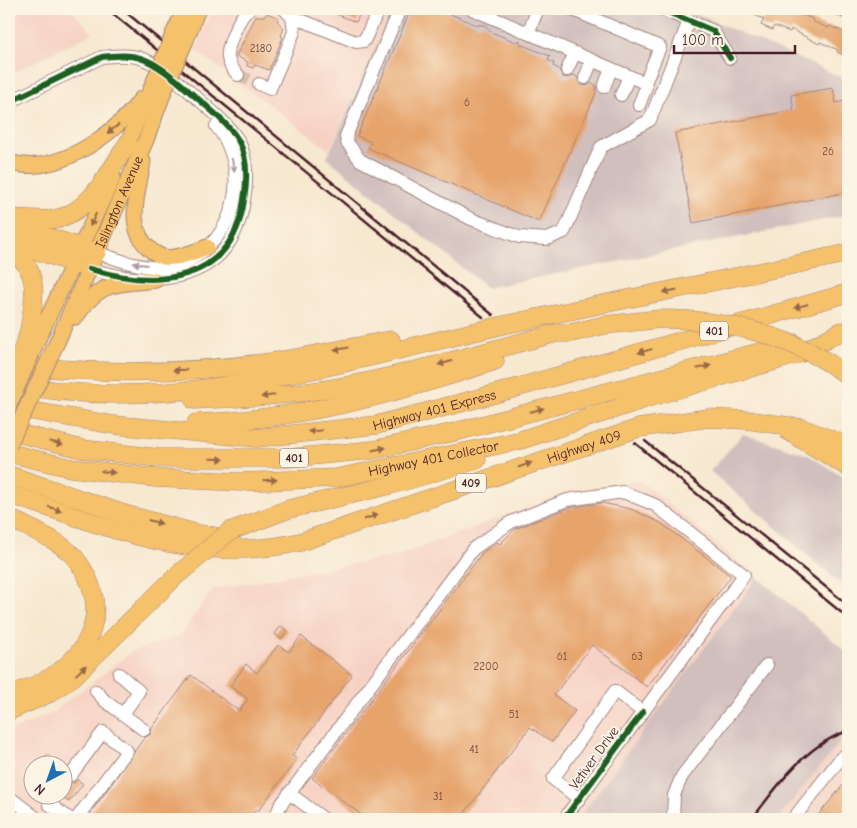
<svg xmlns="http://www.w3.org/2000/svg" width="857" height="828" font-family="'Comic Neue',sans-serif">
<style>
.built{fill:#f6d2c4;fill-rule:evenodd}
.industrial{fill:#d1bfbe}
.building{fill:#e6a36b}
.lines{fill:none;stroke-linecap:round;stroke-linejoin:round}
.minor-tunnel{stroke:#d4c0af;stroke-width:12;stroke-dasharray:12 6;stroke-linecap:butt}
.minor-casing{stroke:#a0847e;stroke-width:14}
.major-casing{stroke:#a0847e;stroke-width:17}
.highway-casing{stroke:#a0847e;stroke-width:19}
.minor{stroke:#fff;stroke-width:12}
.major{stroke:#f5c16b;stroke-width:15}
.highway{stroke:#f5c16b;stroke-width:18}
.rail{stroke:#4a1f2b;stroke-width:2.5}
.major-bridge-casing{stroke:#a0847e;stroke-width:17;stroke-linecap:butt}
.highway-bridge-casing{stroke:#a0847e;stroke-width:19;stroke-linecap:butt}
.major-bridge{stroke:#f5c16b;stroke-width:15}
.highway-bridge{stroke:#f5c16b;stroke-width:18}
.cycleway-casing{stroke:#fcf5e5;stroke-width:9}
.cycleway{stroke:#1b5e20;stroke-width:6}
.oneway{fill:#976848}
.oneway2{fill:#ae9aa0}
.labels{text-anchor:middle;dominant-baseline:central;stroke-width:4;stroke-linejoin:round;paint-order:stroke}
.number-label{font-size:11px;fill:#71403b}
.shield{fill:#fcf5e5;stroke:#7f5f63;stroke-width:1}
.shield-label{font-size:12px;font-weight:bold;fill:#4a1f2b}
.street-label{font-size:14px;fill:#4a1f2b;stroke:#fcf5e5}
</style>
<rect width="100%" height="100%" fill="#fcf5e5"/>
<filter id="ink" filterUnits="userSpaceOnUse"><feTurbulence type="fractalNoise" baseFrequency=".02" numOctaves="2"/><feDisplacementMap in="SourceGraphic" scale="10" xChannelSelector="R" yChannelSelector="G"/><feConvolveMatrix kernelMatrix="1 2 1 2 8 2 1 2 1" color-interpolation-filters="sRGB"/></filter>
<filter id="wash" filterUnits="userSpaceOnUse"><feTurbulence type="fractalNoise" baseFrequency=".0096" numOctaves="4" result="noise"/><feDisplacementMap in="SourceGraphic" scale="20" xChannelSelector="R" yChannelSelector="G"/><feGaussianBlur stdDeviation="1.12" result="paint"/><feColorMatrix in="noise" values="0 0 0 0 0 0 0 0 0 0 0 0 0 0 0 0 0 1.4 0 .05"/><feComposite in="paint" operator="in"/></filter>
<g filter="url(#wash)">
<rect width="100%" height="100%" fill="#f7e8d0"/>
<g class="built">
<polygon points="9,9 71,9 93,33 9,75"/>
<polygon points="212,9 392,9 329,150 195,50"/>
<path d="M641,481L757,577L578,819H9V731L52,713L133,651L180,636L213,589L396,556L573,491ZM32,766H62V796H32Z"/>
<polygon points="848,737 848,819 777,819 843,739"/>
</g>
<g class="industrial">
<polygon points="392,9 686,9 848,80 848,215 487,288 327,158"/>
<polygon points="743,434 808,455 848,480 848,590 710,471"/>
<polygon points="757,577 848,653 848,737 843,739 777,819 578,819"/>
</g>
<g id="blocks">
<g class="building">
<polygon points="324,9 362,9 356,22"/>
<polygon points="411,9 440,9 450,11 450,14 477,25 485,25 491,32 516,42 520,40 520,44 550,56 548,60 554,63 553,66 559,69 563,77 568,78 573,75 577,77 582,85 587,86 591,83 596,85 596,93 539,222 368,148 371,142 357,136"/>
<polygon points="740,9 780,9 785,11 787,9 813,19 812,21 828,28 829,26 842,31 848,36 848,57 837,52 838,50 820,42 819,44 791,29 790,32 774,26 772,30 761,25 764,19"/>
<polygon points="267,13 279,18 277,21 284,28 281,36 283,37 269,70 255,65 253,68 247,66 248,62 236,56 256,16 265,16"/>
<polygon points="833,88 836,103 848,100 848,192 693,223 675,133 794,110 791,95"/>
<polygon points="602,503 631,509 661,523 731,576 647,687 592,645 554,695 575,711 552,742 530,727 460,819 367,819 312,778 483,552 497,542 500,544 515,529 569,508"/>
<polygon points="281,626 288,631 281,639 275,634"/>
<polygon points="301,636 352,675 292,756 297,759 258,811 256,809 249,819 96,819 90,814 144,738 151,734 152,728 191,675 239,711 248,699 230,686 246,664 257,673 278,645 289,652"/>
<polygon points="46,756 59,766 38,766"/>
<polygon points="62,768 65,770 63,778 67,782 74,783 78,780 83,784 69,802 63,798"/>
<polygon points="848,779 848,819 815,819"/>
</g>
</g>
</g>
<g filter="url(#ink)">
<use href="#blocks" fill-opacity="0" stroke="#a0847e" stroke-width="1"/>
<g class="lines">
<g class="minor-tunnel">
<polyline points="238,75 259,84"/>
<polyline points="62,786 71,775"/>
</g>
<defs>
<g id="minor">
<polyline points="284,9 291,16 356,42 364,41 379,9"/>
<polyline points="400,9 346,136 347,142 360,160 471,219 519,237 547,239 564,232 601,147 650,120 689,21"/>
<polyline points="472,9 645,83 660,47 571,9"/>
<polyline points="661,9 713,31 730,58"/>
<polyline points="838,9 848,13"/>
<polyline points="528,33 538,9"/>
<polyline points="567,70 575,53"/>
<path d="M238,75C233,70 229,65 228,58C226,48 240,13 250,9"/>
<polyline points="585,78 592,60"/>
<polyline points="259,84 270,89 294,32 292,16"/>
<polyline points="604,87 611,69"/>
<polyline points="621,95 629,76"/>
<path d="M9,102L102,57C114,56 128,54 140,58C155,62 178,81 190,92C207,107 226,121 238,140C248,157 247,182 244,200C232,284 157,289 90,269"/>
<polyline points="639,105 646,87 645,83"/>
<path d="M97,252C117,260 150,271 171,266C233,254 255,172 216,126"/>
<polyline points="119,674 139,691 123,714"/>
<polyline points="96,691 105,701 144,730"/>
<polyline points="71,775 103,732 127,751 76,819"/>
<polyline points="289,793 324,819"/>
<polyline points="55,796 49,804 70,819"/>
<polyline points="9,797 38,819"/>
<polyline points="579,799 553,779 615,691 643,712"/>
<polyline points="275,819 280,806 473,549 511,522 567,500 623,492 655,505 744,575 564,819"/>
<polyline points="673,819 674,795 682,776 767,665"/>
<polyline points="793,819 841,758 848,753"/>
</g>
<g id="major">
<polyline points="174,32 185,9"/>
<polyline points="186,40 198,9"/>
<polyline points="123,154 155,79"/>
<path d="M143,161C139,191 123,229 152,251C159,256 165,259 174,257C185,256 196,251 207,247"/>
<path d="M9,162C54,178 116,134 141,99"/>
<path d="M76,317C100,280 115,285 156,280"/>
<polyline points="39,337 113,177"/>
<path id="s1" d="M58,340L146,140L166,86"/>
</g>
<g id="highway">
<path d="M9,218C24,218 40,221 55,219C90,213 110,170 128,143"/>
<polyline points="12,226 97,252"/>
<polyline points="9,241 90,269"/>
<path d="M9,249C43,269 34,303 28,335"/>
<path d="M10,364C97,375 184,374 271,362C311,356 351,347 391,340"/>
<path d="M9,383C167,418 341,362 495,327C612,301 731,279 848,253"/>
<path d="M194,400C246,398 299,395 350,385C420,372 488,350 557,333H571L605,325L660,319"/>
<path id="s2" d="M9,407L114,425L257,438L376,425L491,395L848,293"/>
<path d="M196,423C300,420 398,393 495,361"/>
<polyline points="9,431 82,449 159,458 289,458 373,450 455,432 794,343"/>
<polyline points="788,431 848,467"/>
<path id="s3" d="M9,453L71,468L156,478L240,482L336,478L518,441L651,397L799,354L842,331"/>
<polyline points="9,475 124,514 199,534 231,539"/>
<path id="s4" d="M9,494C108,527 193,566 300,542L639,428L708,418L747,420L802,428L848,446"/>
<path d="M9,518C32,530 64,541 79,563C122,626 70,680 9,694"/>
<polyline points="249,524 289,509 391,485 477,460"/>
<polyline points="9,711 50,693 73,677 176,576"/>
</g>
</defs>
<use href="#minor" class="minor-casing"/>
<use href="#major" class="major-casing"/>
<use href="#highway" class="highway-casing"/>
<use href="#minor" class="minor"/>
<use href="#major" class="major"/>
<use href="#highway" class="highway"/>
<g class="rail">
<polyline points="107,9 483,317"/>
<polyline points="122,9 493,315"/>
<polyline points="645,441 848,605"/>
<polyline points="635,443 848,618"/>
<path d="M752,819C778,785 805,745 848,731"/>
</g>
<defs>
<g id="major-bridge">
<polyline points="155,79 174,32"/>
<polyline points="166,86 186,40"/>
<polyline points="9,405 39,337"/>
<polyline points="9,445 58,340"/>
</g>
<g id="highway-bridge">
<path d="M660,319C726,319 795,336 848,376"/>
<polyline points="9,387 28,335"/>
<polyline points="176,576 230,531 249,524"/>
</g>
</defs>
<use href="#major-bridge" class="major-bridge-casing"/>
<use href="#highway-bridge" class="highway-bridge-casing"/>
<use href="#major-bridge" class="major-bridge"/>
<use href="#highway-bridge" class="highway-bridge"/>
<defs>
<g id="cycleway">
<polyline points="661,9 713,31 730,58"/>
<path d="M9,102L102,57C114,56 128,54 140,58C155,62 178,81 190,92C207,107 226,121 238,140C248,157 247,182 244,200C232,284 157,289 90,269"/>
<polyline points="564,819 643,712"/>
</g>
</defs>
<use href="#cycleway" class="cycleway-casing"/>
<use href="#cycleway" class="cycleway"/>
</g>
<defs><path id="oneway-solid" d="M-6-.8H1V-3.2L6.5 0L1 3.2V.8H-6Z" transform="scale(1.25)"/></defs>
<g class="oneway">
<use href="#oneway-solid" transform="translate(113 129) rotate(142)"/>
<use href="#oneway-solid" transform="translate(93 220) rotate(115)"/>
<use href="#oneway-solid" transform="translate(670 291) rotate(168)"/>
<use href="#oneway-solid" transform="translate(801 306) rotate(164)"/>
<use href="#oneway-solid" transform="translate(341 349) rotate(169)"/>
<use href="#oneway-solid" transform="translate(645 351) rotate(164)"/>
<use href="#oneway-solid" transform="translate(445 363) rotate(165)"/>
<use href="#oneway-solid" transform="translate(704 367) rotate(-14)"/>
<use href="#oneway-solid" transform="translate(180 370) rotate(178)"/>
<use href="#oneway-solid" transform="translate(268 396) rotate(172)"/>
<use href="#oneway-solid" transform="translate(537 410) rotate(-15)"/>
<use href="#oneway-solid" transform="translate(315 431) rotate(174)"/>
<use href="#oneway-solid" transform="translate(56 443) rotate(14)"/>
<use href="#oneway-solid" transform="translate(379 449) rotate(-12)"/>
<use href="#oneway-solid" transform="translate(217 459) rotate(1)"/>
<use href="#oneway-solid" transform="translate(525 465) rotate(-19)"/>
<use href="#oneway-solid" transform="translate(108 472) rotate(7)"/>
<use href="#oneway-solid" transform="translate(270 480) rotate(-2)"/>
<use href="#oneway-solid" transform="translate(55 509) rotate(19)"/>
<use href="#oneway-solid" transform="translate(371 517) rotate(-19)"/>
<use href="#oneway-solid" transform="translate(155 522) rotate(15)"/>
<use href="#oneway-solid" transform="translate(81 670) rotate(-43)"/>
</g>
<g class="oneway2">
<use href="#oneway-solid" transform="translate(233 165) rotate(80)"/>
<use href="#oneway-solid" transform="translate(140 264) rotate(-173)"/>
</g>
</g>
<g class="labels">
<g class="number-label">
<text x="261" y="48">2180</text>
<text x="467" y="102">6</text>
<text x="828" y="151">26</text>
<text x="562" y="656">61</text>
<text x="637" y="656">63</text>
<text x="486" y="666">2200</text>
<text x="514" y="714">51</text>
<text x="474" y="749">41</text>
<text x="438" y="796">31</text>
</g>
<g class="shield">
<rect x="700" y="321.5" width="28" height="19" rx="4"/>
<rect x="280" y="448.5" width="28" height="19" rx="4"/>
<rect x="456" y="473.5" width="30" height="19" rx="4"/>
</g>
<g class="shield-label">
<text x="714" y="331">401</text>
<text x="294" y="458">401</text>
<text x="471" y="483">409</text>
</g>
<g class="street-label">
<text stroke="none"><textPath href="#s1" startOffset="151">Islington Avenue</textPath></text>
<text stroke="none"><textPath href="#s2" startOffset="430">Highway 401 Express</textPath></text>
<text stroke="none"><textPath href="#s4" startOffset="599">Highway 409</textPath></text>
<text stroke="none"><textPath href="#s3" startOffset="429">Highway 401 Collector</textPath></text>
<text transform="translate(594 758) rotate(-54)">Vetiver Drive</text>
</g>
</g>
<rect width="857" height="828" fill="none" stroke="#fcf5e5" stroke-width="30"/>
<g transform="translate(48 780) rotate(221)"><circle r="24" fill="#fcf5e5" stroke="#b59f9b"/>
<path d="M0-4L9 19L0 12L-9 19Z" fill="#1f6fb2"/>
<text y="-8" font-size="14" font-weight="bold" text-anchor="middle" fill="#4a1f2b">N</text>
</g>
<path d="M674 45v8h121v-8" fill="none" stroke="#4a1f2b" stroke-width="2.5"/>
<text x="682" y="45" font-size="15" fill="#4a1f2b" stroke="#fcf5e5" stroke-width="4" paint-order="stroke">100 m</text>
</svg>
